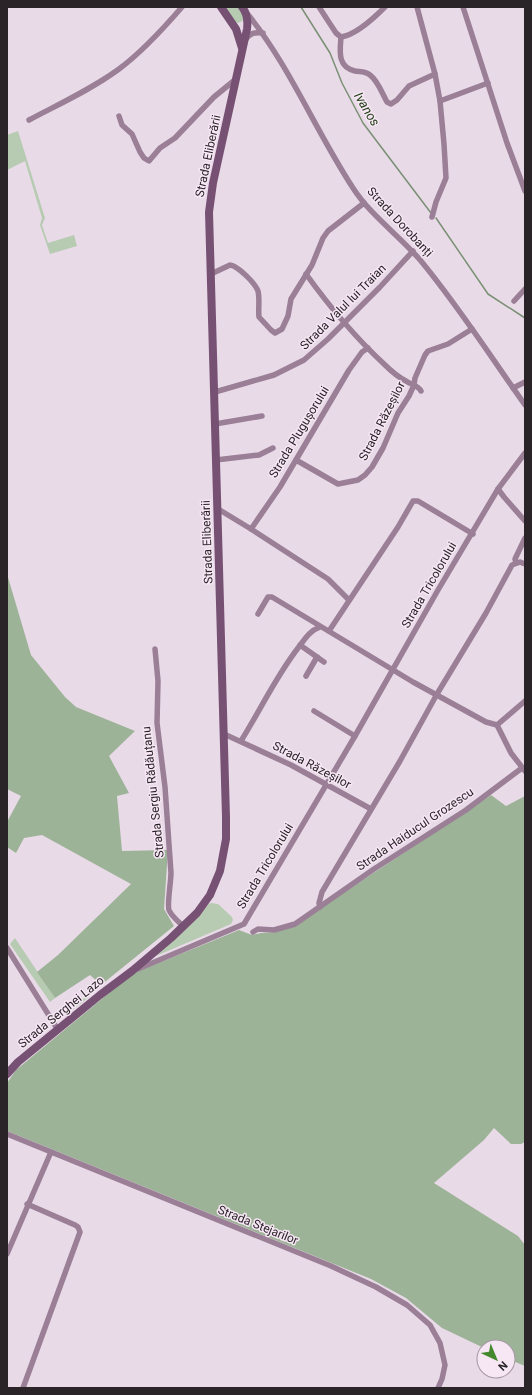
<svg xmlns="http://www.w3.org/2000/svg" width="532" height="1395" font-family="Roboto,sans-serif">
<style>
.green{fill:#b6cbb1}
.forest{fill:#9db397}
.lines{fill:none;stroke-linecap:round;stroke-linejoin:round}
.stream{stroke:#7a9074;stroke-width:1.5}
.street{stroke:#9a7f97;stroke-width:5.5}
.secondary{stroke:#775174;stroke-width:8}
.labels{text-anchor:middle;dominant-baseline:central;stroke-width:3;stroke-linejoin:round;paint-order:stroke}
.street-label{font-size:12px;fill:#2a2429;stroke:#f7e7f5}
.water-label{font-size:13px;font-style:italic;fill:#1b3b11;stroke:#f7e7f5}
</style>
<rect width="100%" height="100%" fill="#e9dae8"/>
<g class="green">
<polygon points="224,7 238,7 244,15 244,20 238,23 235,22"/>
<polygon points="18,131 45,218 42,225 48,243 74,235 77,246 50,254 40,225 42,218 25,161 7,170 7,135"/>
<polygon points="211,903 218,904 232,917 233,920 231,924 156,956 190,925 209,904"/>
<polygon points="15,938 55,998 50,1002 10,944"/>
<polygon points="87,997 89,997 62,1018 59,1016 80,1000"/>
</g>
<g class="forest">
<polygon points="7,574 31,655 65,697 76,707 135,731 109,756 129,793 117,796 122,851 168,850 164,909 174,926 101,985 90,975 55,998 37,972 58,955 131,884 42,835 24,838 16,853 7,847 7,822 21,796 7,789"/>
<polygon points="491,795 506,806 525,796 525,1142 521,1144 511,1144 494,1128 484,1140 434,1183 518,1236 525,1245 525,1366 508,1359 508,1347 484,1348 442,1328 406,1298 371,1279 7,1131 7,1083 16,1070 132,974 239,930 252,935 261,933 276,932 295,925"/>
</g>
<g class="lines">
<g class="stream">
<polyline points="301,7 330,53 342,83 363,123 431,213"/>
<polyline points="436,218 488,294 525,318"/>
</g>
<g class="street">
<path d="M319,7L336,33L341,37C356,35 374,18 385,7"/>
<polyline points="417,7 435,74 440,101 444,144 446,178 436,202 432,217"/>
<polyline points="463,7 507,143 525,191"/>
<path d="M246,12C290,66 315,130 353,188C371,216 399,235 421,261C459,307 491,357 525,405"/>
<path d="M341,37C340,51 337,67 355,71C361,72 365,71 370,75C378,81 382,93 387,102L391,104L397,100L409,86L435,74"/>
<path d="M246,39C250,33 255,32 263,33"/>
<polyline points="440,101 488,83"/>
<polyline points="119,116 122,125 132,134 140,152 144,158 149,161 160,148 175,138 214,97 236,79"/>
<path d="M29,120C59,104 92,89 119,69C142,52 163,29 182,7"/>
<path d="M211,274L230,265C238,266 255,283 258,291C260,299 258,309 259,317L271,330L275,333L282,329L288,316L291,299L312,265L323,238L328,231L364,203"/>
<path d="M306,274C329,306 355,337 384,364C391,371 398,377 406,381C412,385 418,385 421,391"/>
<polyline points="514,301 525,289"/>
<polyline points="513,388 525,382"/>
<polyline points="215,392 274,375 304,360 328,339 380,287 413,251"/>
<polyline points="215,424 262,416"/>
<polyline points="216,460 259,455 273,448"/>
<polyline points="296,460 338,484 358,480 365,475 372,467 383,448 398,413 409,396 414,385 415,378 425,355 428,351 448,344 472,329"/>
<polyline points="498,489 504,497 525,521"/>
<polyline points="218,509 251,529 328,579 349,600"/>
<polyline points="251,529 280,487 349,370 362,352 368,348"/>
<polyline points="516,563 515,559 525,538"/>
<polyline points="258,614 268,597 272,597 413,682 486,722 497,725 511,753 525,771"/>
<polyline points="329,631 398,527 413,501 418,501 473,534"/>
<polyline points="300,645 324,662"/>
<path d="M155,649L158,681L157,723L165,787L171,873C171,881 167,905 169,910C172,917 179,922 184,927"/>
<polyline points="306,676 317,657"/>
<polyline points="314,711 355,736"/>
<polyline points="497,725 525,701"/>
<polyline points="224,734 291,765 371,809"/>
<path d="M241,741C261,709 275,678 298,648C305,639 309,631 320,627"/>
<polyline points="320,907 319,903 322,892 400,761 437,694 486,613 512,565 520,562 525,564"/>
<polyline points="253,932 258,929 274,930 295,924 374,869 466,810 522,768"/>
<polyline points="7,948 58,1030"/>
<polyline points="138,969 244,924 355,736 438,590 498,489 525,453"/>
<polyline points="7,1134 331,1266 376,1287 407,1305 430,1325 440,1343 445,1365 442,1379 438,1388"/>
<polyline points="7,1254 51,1152"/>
<polyline points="23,1388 80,1232 78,1227 75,1225 27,1204"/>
</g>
<g class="secondary">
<polyline points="221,7 236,29 242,48"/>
<path d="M7,1074L18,1062L100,995L132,971L171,938L197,913L210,895L220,871L226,839V817L209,212L213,183L247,29C248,21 247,13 242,7"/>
</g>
</g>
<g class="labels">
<g class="street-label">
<text transform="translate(208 156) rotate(-78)">Strada Eliberării</text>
<text transform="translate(400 222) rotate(47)">Strada Dorobanți</text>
<text transform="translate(343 307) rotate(-45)">Strada Valul lui Traian</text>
<text transform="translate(382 421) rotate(-63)">Strada Răzeșilor</text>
<text transform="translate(299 432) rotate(-59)">Strada Plugușorului</text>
<text transform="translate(207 542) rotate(-92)">Strada Eliberării</text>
<text transform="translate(429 585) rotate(-60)">Strada Tricolorului</text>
<text transform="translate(312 765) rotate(28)">Strada Răzeșilor</text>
<text transform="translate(153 792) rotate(-96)">Strada Sergiu Rădăuțanu</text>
<text transform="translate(415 829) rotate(-34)">Strada Haiducul Grozescu</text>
<text transform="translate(265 866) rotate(-59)">Strada Tricolorului</text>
<text transform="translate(61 1012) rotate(-39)">Strada Serghei Lazo</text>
<text transform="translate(258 1225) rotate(22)">Strada Stejarilor</text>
</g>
<g class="water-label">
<text transform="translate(367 109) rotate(59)">Ivanos</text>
</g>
</g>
<rect width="532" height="1395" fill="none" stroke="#2a2429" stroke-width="16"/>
<g transform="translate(496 1359) rotate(136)"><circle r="19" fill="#f7e7f5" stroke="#a599a3"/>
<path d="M0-3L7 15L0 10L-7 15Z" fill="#44892e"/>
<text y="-6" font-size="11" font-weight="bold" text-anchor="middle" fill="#2a2429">N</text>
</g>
</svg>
